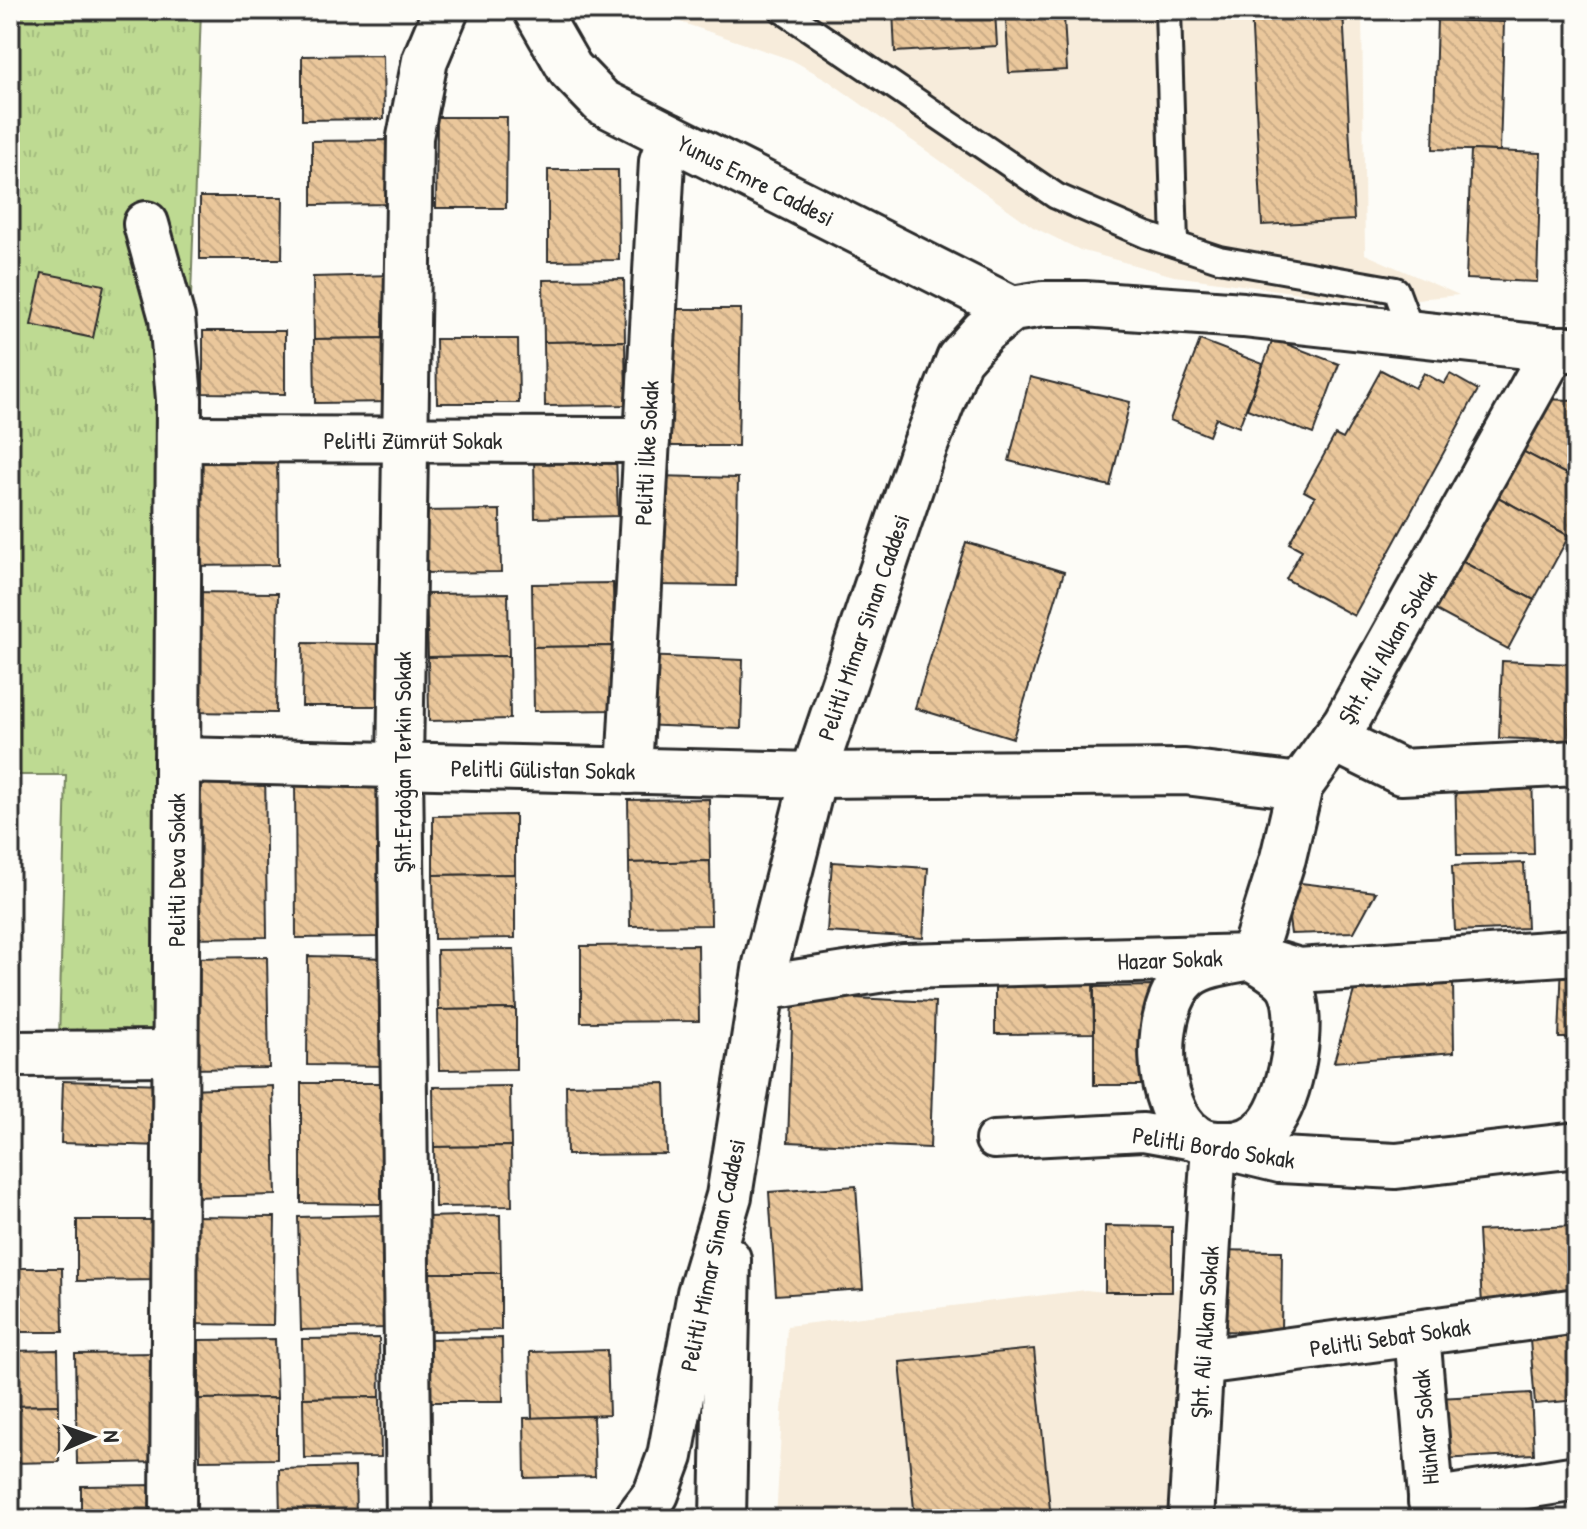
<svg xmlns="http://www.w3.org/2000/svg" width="1587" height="1529" font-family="'Patrick Hand',sans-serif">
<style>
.built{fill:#f7ecdb}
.grass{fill:url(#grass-tufts);stroke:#74825e;stroke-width:2}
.building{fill:url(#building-back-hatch);stroke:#2b2b2b;stroke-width:2}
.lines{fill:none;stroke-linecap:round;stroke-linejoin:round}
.service-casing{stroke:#2b2b2b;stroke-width:30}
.pedestrian-casing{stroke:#2b2b2b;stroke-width:42}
.minor-casing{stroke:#2b2b2b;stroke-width:50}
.tertiary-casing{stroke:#2b2b2b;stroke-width:50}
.service{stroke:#fdfcf7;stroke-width:24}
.pedestrian{stroke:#fdfcf7;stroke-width:36}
.minor{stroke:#fdfcf7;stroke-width:44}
.tertiary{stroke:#fdfcf7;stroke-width:44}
.labels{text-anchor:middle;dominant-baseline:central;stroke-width:8;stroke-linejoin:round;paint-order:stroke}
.street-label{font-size:24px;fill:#2b2b2b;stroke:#fdfcf7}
</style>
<defs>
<pattern id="grass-tufts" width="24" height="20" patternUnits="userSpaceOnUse" patternTransform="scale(2)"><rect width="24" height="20" fill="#beda92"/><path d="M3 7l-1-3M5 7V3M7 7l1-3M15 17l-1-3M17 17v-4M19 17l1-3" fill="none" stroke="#a3bb7e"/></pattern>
<pattern id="building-back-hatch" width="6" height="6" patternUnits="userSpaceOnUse" patternTransform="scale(2)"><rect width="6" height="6" fill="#eac79b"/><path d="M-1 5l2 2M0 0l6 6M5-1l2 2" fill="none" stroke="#c9ab86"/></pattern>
</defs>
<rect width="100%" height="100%" fill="#fdfcf7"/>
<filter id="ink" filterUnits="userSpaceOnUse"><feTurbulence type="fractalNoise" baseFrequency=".0125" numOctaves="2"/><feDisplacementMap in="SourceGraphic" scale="16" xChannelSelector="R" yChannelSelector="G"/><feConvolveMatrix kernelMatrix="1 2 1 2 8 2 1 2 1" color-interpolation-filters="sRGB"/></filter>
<g filter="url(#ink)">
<g class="built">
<polygon points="645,10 1362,10 1365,254 1459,295 1375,303 1174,276 1080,250 1033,227 826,79 792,60"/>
<polygon points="1179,1287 1194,1287 1185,1519 776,1519 787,1326 1086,1290 1105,1292 1172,1292"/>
</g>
<polygon class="grass" points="10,10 201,10 165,1040 59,1040 66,775 10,775"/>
<g class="building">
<polygon points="893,10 995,10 997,46 895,52"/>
<polygon points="1251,10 1343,10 1354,220 1262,225"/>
<polygon points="1064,17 1067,70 1009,73 1006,20"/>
<polygon points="1437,20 1504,22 1500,151 1433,149"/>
<polygon points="383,55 384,119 302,120 302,56"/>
<polygon points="437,117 507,117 506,208 436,208"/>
<polygon points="393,140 394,204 312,205 312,141"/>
<polygon points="1471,150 1541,153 1537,282 1466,279"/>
<polygon points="548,170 618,170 619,260 548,261"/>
<polygon points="200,197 283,197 282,259 200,259"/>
<polygon points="42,273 104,285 93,338 31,325"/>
<polygon points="394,275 396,338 314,339 313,277"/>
<polygon points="624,279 625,341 544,342 543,280"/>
<polygon points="670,309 741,309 738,446 668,446"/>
<polygon points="203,331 285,331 285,394 203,393"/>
<polygon points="396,338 396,402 315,403 314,339"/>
<polygon points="436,339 518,339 519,403 437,403"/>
<polygon points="1273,339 1339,364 1313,434 1247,409"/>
<polygon points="1200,340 1263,364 1239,427 1216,418 1209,436 1170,420"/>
<polygon points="625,341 626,405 545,406 544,342"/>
<polygon points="1381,370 1415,388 1424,373 1444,384 1450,374 1478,390 1354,616 1286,579 1302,550 1289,543 1315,497 1304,491 1335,435 1343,439"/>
<polygon points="1030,377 1130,402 1110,486 1009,461"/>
<polygon points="1534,399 1577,400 1577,480 1511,445"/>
<polygon points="277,442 278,565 182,566 180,444"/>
<polygon points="1511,445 1577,480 1577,520 1569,536 1487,491"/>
<polygon points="616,454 618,516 535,518 534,455"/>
<polygon points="656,476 738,478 736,586 655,585"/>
<polygon points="1487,491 1569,536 1534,600 1452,556"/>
<polygon points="500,510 501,572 419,573 418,511"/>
<polygon points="966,542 1064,572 1013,738 915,708"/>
<polygon points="1452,556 1534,600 1508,649 1426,605"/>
<polygon points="613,583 614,646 533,647 532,584"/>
<polygon points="188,592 278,593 276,713 186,712"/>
<polygon points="508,593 509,656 428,657 426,594"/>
<polygon points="303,643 385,644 385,706 302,706"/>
<polygon points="614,646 616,710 534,711 533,647"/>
<polygon points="509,656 510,719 429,721 428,657"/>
<polygon points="641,656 743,660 741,729 639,725"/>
<polygon points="1502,661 1572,664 1569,741 1499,738"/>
<polygon points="265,763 267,937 183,938 181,764"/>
<polygon points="1532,771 1534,854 1457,855 1455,772"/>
<polygon points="295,772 379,772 380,937 296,938"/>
<polygon points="709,799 710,861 629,863 628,800"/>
<polygon points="515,815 515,874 433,875 433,816"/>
<polygon points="710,861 711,925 630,926 629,863"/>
<polygon points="832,862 928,868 923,938 827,932"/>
<polygon points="1524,863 1527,928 1455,931 1452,866"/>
<polygon points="515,874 515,938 434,939 433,875"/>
<polygon points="1284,881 1376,892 1354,932 1291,934"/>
<polygon points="698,945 699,1021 581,1022 581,946"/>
<polygon points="514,949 516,1009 438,1010 437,950"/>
<polygon points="308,956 389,958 388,1066 307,1065"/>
<polygon points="267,957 269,1068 186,1069 184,958"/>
<polygon points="1562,962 1577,963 1577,1038 1559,1038"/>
<polygon points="1093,980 1094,1033 995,1034 995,981"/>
<polygon points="1453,980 1454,1052 1334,1062 1355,987"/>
<polygon points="1155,986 1155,1085 1094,1085 1094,987"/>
<polygon points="793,995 935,1002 930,1148 788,1142"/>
<polygon points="516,1009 516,1069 439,1070 438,1010"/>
<polygon points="63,1081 164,1084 163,1146 61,1143"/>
<polygon points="301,1083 381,1083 381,1204 301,1203"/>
<polygon points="665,1083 667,1154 567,1155 566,1085"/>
<polygon points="273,1086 276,1195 191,1197 188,1089"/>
<polygon points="510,1086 511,1146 434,1147 433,1087"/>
<polygon points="511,1146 512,1206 435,1207 434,1147"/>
<polygon points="856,1186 863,1289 776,1295 769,1192"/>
<polygon points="384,1215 386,1328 301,1330 298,1217"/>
<polygon points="500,1215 501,1273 427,1273 426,1217"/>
<polygon points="194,1216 275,1217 273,1325 192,1324"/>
<polygon points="77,1220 161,1220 161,1280 77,1281"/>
<polygon points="1105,1226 1172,1227 1172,1292 1105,1292"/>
<polygon points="1570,1226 1574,1300 1482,1305 1478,1231"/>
<polygon points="1212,1250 1282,1251 1281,1332 1212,1331"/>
<polygon points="10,1268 62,1268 63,1332 10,1332"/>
<polygon points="427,1273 501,1273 501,1330 428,1331"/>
<polygon points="1577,1336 1577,1400 1535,1404 1530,1340"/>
<polygon points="379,1338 380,1397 303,1398 302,1339"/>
<polygon points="502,1338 503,1402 421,1402 421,1339"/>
<polygon points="275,1339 277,1398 199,1399 199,1340"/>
<polygon points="1034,1349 1051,1519 915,1519 900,1362"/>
<polygon points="58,1350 59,1405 10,1406 10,1351"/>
<polygon points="607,1350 609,1415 532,1418 530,1352"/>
<polygon points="158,1353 160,1462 77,1464 75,1354"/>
<polygon points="1531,1393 1534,1454 1441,1459 1439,1398"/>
<polygon points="380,1397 381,1457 304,1458 303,1398"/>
<polygon points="277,1398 277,1459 200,1460 199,1399"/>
<polygon points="59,1405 59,1462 10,1463 10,1406"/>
<polygon points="593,1416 595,1476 525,1478 524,1418"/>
<polygon points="355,1467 356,1519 280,1519 279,1469"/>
<polygon points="158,1485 158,1519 81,1519 81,1486"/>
<polygon points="1498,1501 1500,1519 1443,1519"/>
</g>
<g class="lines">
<defs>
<g id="service">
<polyline points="782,10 1056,196 1146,235 1219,259 1396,290 1412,333"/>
<polyline points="1168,10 1175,244"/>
</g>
<polyline id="pedestrian" points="994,1140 1143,1132 1211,1144"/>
<g id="minor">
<polyline points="146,224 172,318 179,399 173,1519"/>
<polyline points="179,439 647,440"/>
<polyline points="1334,739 1401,772 1577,763"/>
<polyline points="177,760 814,775 1185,772 1300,786"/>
<polyline points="629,771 662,161 671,137"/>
<polyline points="1252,957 1283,858 1300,786 1346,722 1554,349"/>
<path d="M1252,957C1264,965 1283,974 1290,987C1306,1018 1291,1100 1268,1126C1256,1139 1240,1145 1224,1144C1215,1144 1203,1143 1195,1137C1154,1110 1151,1007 1188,976C1204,963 1232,961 1252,957Z"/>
<polyline points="762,988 904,966 1252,957 1299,971 1577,952"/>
<polyline points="10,1054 175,1053"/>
<polyline points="1417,1334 1433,1519"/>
<polyline points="1202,1362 1577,1311"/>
<polyline points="1431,1501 1577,1478"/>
<polyline points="409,1519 400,765 410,137 425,60 446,10"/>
<polyline points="1191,1519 1214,1144 1280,1160 1396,1166 1577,1145"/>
</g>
<g id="tertiary">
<polyline points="536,10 570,69 602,102 1012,309"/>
<polyline points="637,1519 656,1494 670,1456 700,1293 729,1196 766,964 818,760 921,456 959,359 984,331 1012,309 1043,304 1084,304 1243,315 1554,349 1577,349"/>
<polyline points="723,1519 728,1259"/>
</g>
</defs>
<use href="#service" class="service-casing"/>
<use href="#pedestrian" class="pedestrian-casing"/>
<use href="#minor" class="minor-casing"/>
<use href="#tertiary" class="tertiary-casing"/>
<use href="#service" class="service"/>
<use href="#pedestrian" class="pedestrian"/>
<use href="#minor" class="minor"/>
<use href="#tertiary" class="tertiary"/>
</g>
</g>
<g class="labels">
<g class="street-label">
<text transform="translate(756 180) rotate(27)">Yunus Emre Caddesi</text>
<text x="413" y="440">Pelitli Zümrüt Sokak</text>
<text transform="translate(646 453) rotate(-87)">Pelitli İlke Sokak</text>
<text transform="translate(863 627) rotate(-71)">Pelitli Mimar Sinan Caddesi</text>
<text transform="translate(1387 647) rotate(-60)">Şht. Ali Alkan Sokak</text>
<text transform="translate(402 762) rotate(-90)">Şht.Erdoğan Terkin Sokak</text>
<text transform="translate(543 769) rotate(1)">Pelitli Gülistan Sokak</text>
<text transform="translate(176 870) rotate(-90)">Pelitli Deva Sokak</text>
<text transform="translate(1170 959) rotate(-2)">Hazar Sokak</text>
<text transform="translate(1214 1147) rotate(9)">Pelitli Bordo Sokak</text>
<text transform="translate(712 1255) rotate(-78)">Pelitli Mimar Sinan Caddesi</text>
<text transform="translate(1204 1332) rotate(-86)">Şht. Ali Alkan Sokak</text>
<text transform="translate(1390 1337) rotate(-8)">Pelitli Sebat Sokak</text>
<text transform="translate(1425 1427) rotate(-95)">Hünkar Sokak</text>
</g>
</g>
<rect width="1587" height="1529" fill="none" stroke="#fdfcf7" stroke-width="40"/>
<rect x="20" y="20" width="1547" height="1489" fill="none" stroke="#2b2b2b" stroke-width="3" filter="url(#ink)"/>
<g transform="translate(92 1437) rotate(88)" stroke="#fdfcf7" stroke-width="6" paint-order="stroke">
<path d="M0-6L14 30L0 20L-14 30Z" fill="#2b2b2b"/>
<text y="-12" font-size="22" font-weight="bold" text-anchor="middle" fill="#2b2b2b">N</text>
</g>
</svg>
